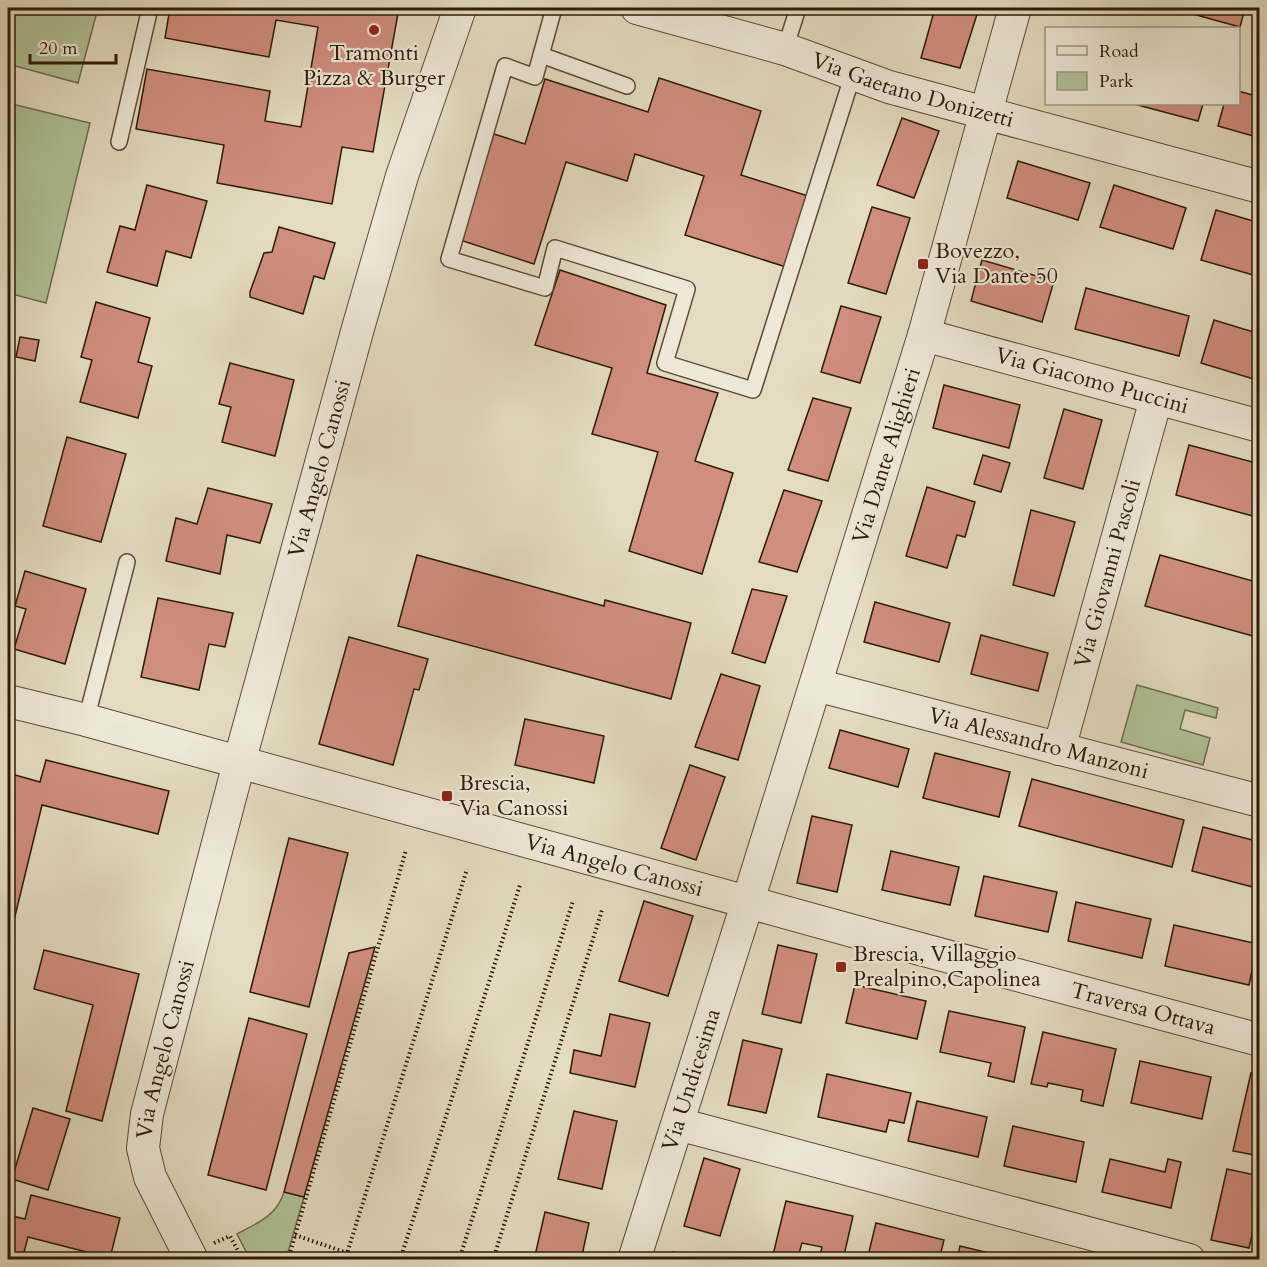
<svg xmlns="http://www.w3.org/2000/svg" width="1267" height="1267" font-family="Cardo,serif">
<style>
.green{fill:#afc297;stroke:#6e6e4f;stroke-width:1.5}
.building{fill:#d08e7e;stroke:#2d1b07;stroke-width:1.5}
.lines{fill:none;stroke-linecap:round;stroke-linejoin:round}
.service-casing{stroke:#5b4b36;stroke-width:18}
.minor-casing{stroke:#5b4b36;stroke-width:34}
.path{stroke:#2d1b07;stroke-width:4;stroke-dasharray:1.5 3;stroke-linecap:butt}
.service{stroke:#ede8d7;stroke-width:15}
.minor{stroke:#ede8d7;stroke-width:32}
.poi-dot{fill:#8f2418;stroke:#ede8d7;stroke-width:2}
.labels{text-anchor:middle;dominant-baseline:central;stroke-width:4.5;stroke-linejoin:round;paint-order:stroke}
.poi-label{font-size:22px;fill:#2d1b07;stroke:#ede8d7;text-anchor:start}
.street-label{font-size:22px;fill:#2d1b07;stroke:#ede8d7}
</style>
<rect width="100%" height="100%" fill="#e4dcc1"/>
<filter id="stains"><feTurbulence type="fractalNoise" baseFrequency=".00333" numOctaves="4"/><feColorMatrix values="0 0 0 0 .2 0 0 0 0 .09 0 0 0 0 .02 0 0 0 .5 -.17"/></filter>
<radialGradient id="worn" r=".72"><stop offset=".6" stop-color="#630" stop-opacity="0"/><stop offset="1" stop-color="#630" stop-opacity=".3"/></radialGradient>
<g class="green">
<polygon points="8,8 98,8 78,83 8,64"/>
<polygon points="8,103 90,123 46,303 8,293"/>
<polygon points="1137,685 1218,708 1216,718 1185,710 1180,729 1210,738 1203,765 1121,742"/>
<path d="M284,1192L304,1197L286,1259H250L237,1234C257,1223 277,1216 284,1192Z"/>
</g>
<g class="building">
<polygon points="170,8 399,8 373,152 342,147 332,204 217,183 224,145 136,129 147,69 270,91 265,121 301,127 318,27 276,20 269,57 165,38"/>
<polygon points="935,8 979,8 960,68 921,58"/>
<polygon points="1104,8 1127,8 1126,13"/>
<polygon points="1171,8 1245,8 1240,27"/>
<polygon points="659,78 761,111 741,175 808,196 786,267 685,235 704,176 635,154 627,181 566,162 534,264 460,240 494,134 525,144 545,79 648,112"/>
<polygon points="1238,91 1260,97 1260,138 1218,126 1224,104 1238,104"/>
<polygon points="1134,104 1203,104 1198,121"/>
<polygon points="902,118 939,131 914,198 877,185"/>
<polygon points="1018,161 1090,183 1078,220 1007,198"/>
<polygon points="147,185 207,201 191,258 166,251 157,286 107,272 120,226 135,230"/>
<polygon points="1114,185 1186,208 1173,249 1100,227"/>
<polygon points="872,207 910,218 886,294 848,283"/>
<polygon points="1216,210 1260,223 1260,277 1201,260"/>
<polygon points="279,227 335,243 324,279 314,276 303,314 250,297 250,292 264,253 272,252"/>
<polygon points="982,260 1054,281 1042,322 971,301"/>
<polygon points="560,270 666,305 647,373 718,393 695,461 733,473 702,574 629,551 658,452 592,434 612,368 535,345"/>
<polygon points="1086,288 1189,316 1179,356 1075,329"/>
<polygon points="96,302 150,318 138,362 152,366 138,418 80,402 92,360 81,357"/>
<polygon points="841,306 881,317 860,383 821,372"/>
<polygon points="1214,320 1260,334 1260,381 1201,363"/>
<polygon points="20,337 39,340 35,361 16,357"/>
<polygon points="230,363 294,380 275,456 222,442 231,407 219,404"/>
<polygon points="944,385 1020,405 1009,448 933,428"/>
<polygon points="813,398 851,408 828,481 788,470"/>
<polygon points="1064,409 1102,420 1083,489 1044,478"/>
<polygon points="67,437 126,454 101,542 43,526"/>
<polygon points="1189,445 1260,464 1260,518 1176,495"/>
<polygon points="983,455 1010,463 1001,492 974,484"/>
<polygon points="927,487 975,502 965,537 957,535 947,568 906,556"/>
<polygon points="208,488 272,504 260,543 227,535 220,574 166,561 176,518 197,524"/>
<polygon points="784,490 822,501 797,572 759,562"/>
<polygon points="1031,510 1075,522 1054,596 1013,585"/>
<polygon points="417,555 604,606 605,600 691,623 671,699 398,626"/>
<polygon points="1160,555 1260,583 1260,638 1145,606"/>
<polygon points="25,571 86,589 65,664 14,649 26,609 15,606"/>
<polygon points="752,589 787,596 765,663 732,653"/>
<polygon points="158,598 233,613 225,647 209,644 199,690 141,677"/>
<polygon points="875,602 950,623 939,662 864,642"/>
<polygon points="981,635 1048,653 1038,691 971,674"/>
<polygon points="349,637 428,659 419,690 414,689 393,765 319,744"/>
<polygon points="721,674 760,686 738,760 695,747"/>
<polygon points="525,719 604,736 594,783 515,765"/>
<polygon points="840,730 909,749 898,787 829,768"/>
<polygon points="935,753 1010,772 999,817 923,798"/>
<polygon points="46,760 169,791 158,834 42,805 8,945 8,773 40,782"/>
<polygon points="690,765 725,777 696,860 661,848"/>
<polygon points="1032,779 1184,820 1172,867 1019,826"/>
<polygon points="812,816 852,825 837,892 797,883"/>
<polygon points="1203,827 1260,842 1260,889 1192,871"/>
<polygon points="289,838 348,853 309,1007 250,992"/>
<polygon points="891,851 959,867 950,905 882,890"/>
<polygon points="984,876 1057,892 1048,932 975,916"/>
<polygon points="644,901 693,916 668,996 619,981"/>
<polygon points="1076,902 1151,919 1142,958 1068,941"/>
<polygon points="1174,925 1258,944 1249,985 1165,966"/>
<polygon points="778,945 817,954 801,1023 762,1014"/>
<polygon points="375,947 304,1197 284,1192 349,953"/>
<polygon points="44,950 139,974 102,1121 66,1111 93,1005 34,989"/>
<polygon points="855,985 926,1001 917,1039 846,1023"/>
<polygon points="949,1011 1025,1027 1014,1082 988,1076 991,1063 940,1052"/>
<polygon points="610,1014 650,1023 635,1087 570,1073 574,1050 601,1056"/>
<polygon points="249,1018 307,1034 266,1190 208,1175"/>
<polygon points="1043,1032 1116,1049 1103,1106 1081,1101 1083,1090 1048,1083 1047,1087 1031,1084"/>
<polygon points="743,1040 782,1049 766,1113 728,1105"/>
<polygon points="1140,1061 1211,1077 1202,1119 1131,1103"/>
<polygon points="1251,1073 1260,1075 1260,1156 1233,1151"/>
<polygon points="827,1074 911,1093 904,1123 889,1120 886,1132 818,1117"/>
<polygon points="917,1101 987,1117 978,1157 908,1141"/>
<polygon points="33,1108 70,1119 48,1190 12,1179"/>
<polygon points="574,1111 617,1121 602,1189 558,1179"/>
<polygon points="1013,1126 1084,1142 1076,1182 1004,1166"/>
<polygon points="704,1158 740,1169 720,1236 684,1226"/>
<polygon points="1110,1159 1165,1172 1168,1159 1181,1162 1171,1208 1102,1192"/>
<polygon points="1227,1169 1260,1176 1260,1202 1249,1248 1211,1240"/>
<polygon points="31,1195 120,1218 110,1258 28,1237 22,1260 8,1260 8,1215 25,1219"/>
<polygon points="786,1201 853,1216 843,1260 819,1260 822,1247 802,1243 797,1260 773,1255"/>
<polygon points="545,1212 589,1223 581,1260 534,1260"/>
<polygon points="876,1223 944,1240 939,1260 867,1260"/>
<polygon points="960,1246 1018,1260 957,1260"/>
<polygon points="673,1252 700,1260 671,1260"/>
</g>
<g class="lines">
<defs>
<g id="service">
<polyline points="554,8 535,77 505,66 449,259 545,288 555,248 687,289 665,363 753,390 853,74"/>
<polyline points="785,49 798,8"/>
<polyline points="541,55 627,86"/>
<polyline points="119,142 150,8"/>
<polyline points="86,720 127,562"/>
</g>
<g id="minor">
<path id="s1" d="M637,8L785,49L889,87L1260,187"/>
<path id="s2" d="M924,335L1260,426"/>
<path id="s3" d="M816,685L1260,801"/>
<path id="s4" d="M8,701L86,720L853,931L1260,1040"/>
<path id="s5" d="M1059,749L1156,399"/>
<polyline points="678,1124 1189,1260"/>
<path id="s6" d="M192,1260L150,1177L143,1148L147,1114L239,763L358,328L402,176L460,8"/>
<path id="s7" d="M634,1260L748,901L924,335L1015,8"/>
</g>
</defs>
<use href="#service" class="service-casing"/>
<use href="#minor" class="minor-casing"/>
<g class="path">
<polyline points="295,1235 368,1260"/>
<polyline points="214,1243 230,1236 243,1260"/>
<polyline points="288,1260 406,850"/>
<polyline points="345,1260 467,869"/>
<polyline points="400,1260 520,885"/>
<polyline points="459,1260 573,901"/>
<polyline points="493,1260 602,910"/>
</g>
<use href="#service" class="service"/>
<use href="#minor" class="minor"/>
</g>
<g class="poi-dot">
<circle cx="374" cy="30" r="6"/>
<rect x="917" y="258" width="12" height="12" rx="3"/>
<rect x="441" y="790" width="12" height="12" rx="3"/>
<rect x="835" y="961" width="12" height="12" rx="3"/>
</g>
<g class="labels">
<g class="poi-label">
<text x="374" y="53" text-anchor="middle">Tramonti<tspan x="374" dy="25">Pizza &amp; Burger</tspan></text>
<text x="935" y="251">Bovezzo,<tspan x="935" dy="25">Via Dante 50</tspan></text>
<text x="459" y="783">Brescia,<tspan x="459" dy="25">Via Canossi</tspan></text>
<text x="853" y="954">Brescia, Villaggio<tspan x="853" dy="25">Prealpino,Capolinea</tspan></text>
</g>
<g class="street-label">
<text stroke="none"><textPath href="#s1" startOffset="288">Via Gaetano Donizetti</textPath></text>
<text stroke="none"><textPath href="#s2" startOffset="174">Via Giacomo Puccini</textPath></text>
<text stroke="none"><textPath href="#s7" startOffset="843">Via Dante Alighieri</textPath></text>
<text stroke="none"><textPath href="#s6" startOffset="825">Via Angelo Canossi</textPath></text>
<text stroke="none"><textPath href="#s5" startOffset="182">Via Giovanni Pascoli</textPath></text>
<text stroke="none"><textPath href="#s3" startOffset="230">Via Alessandro Manzoni</textPath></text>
<text stroke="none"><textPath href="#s4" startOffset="628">Via Angelo Canossi</textPath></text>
<text stroke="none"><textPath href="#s4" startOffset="1176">Traversa Ottava</textPath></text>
<text stroke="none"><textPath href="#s6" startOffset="224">Via Angelo Canossi</textPath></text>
<text stroke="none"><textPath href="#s7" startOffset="189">Via Undicesima</textPath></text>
</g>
</g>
<rect width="1267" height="1267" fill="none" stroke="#e4dcc1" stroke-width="30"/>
<rect x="9" y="9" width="1249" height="1249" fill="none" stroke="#2d1b07" stroke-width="3"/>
<rect x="15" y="15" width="1237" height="1237" fill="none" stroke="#2d1b07" stroke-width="1.5"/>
<rect x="1045" y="27" width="195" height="78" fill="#ede8d7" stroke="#a09684" stroke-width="1.5"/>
<rect x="1057" y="46" width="30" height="9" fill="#ede8d7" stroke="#a09684" stroke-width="1.5"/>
<text x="1099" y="57" font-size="18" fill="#2d1b07">Road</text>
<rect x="1057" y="72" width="30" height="18" fill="#afc297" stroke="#a09684" stroke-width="1.5"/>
<text x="1099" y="87" font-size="18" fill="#2d1b07">Park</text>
<path d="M30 54v9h86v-9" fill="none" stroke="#2d1b07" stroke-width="3"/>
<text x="39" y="54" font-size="18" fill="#2d1b07" stroke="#ede8d7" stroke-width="4.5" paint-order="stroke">20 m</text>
<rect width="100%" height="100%" filter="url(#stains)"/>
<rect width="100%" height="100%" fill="url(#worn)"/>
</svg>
